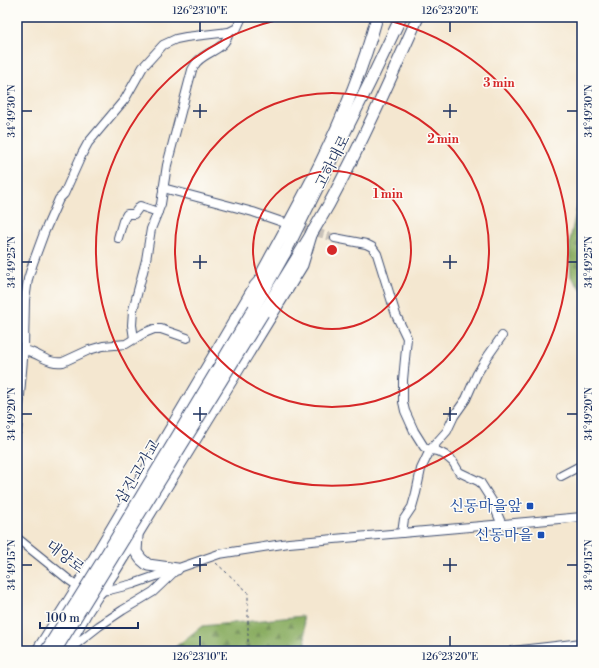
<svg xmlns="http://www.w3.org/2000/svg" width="599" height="668" font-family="'Libre Bodoni','Noto Serif KR',serif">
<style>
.forest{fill:url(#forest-firs);stroke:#526e60}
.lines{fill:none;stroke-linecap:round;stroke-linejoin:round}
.minor-tunnel{stroke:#c9c2b9;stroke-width:8;stroke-dasharray:8 4;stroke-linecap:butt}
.minor-casing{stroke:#3c4b6f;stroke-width:10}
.major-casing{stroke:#3c4b6f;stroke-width:12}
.highway-casing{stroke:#3c4b6f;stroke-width:13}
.path{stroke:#3c4b6f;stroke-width:1;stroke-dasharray:3 3;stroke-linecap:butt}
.minor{stroke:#fff;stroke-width:8}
.major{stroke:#fff;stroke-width:10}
.highway{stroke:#fff;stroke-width:11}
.highway-bridge-casing{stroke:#3c4b6f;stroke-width:13;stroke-linecap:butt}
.highway-bridge{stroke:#fff;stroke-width:11}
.ticks{fill:none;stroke:#1b2f5e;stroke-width:1.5}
.ring{fill:none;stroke:#d62828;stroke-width:2}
.transit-dot{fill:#1a4fb4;stroke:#fdfcf7;stroke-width:1.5}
.labels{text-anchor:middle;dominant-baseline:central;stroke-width:3;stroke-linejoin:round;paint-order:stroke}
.street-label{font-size:15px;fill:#1b2f5e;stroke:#fdfcf7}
.transit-label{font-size:15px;fill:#164399;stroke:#fdfcf7;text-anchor:end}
.centre{fill:#d62828;stroke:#fdfcf7;stroke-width:2}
.ring-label{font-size:12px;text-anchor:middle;font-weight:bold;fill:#d62828;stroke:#fdfcf7;stroke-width:3;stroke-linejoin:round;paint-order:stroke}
.neatline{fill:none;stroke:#1b2f5e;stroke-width:1.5}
.ticks-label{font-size:10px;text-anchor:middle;fill:#1b2f5e}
</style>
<defs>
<pattern id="forest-firs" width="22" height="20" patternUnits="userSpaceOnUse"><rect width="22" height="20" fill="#8aad62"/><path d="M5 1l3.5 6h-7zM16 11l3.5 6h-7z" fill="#708d54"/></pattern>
</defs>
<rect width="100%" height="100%" fill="#fdfcf7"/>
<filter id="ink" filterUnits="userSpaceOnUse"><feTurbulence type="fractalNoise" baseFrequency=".025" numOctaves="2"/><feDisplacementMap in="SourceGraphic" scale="8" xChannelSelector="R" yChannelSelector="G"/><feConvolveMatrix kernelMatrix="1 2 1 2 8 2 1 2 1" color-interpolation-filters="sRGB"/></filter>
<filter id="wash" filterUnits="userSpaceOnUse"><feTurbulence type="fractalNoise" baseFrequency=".012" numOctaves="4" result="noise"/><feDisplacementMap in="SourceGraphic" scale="16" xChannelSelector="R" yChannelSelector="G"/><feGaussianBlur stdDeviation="0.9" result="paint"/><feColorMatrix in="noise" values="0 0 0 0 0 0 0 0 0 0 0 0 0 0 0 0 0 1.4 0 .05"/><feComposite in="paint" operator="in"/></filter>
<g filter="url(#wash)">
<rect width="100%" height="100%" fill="#f4e7d0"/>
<g class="forest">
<polygon points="582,201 582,291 571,277 570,259 570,240 578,202"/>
<polygon points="303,616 307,651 170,651 202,626"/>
</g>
</g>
<g filter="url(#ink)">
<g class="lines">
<polyline class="minor-tunnel" points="293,225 335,238"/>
<defs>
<g id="minor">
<polyline points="163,188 253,212 285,223"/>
<polyline points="118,238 123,221 127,214 134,214 140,206 158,212"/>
<polyline points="335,238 366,244 372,247 377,254 396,315 407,338 403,380 403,402 405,411 414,431 424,447 427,449 437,451 445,455 453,462 459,472 480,482 492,501 502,525"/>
<path d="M134,339L132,325L133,310L146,260L151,229L161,204L167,165L192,70C194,67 195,64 197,62C208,50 225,51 229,32"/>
<path d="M24,350C27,351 30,351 33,353C43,357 51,364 63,362L89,350L103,346L126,344L144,333L154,329H161L187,338"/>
<polyline points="17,431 24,347 25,300 28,279 33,263 44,233 59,199 64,194 82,154 88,143 125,99 143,67 163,45 176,39 186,37 229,32 237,28 242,17"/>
<polyline points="561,476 580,466 582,470"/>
<polyline points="402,533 404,519 412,507 416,493 421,469 430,450 447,431 454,416 466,399 477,374 488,356 502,336"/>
<polyline points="17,538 69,580 78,586 83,587"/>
<polyline points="98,591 109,590 133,584 219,554 289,543 582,517"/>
<polyline points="67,651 99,626 123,610 153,592 175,571"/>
<polyline points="512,651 582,643"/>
</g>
<g id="major">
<polyline points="37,651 78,586"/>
<polyline points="65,651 87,612 100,592"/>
</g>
<g id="highway">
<path d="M263,271C282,236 302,200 320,164C343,117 363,68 377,17"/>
<polyline points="254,308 285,253 344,134 370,82 401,17"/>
<path d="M263,313C285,277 308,241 329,204C362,143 390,80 418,17"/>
<polyline points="137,536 136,552 141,559 148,565 177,569"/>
<polyline points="78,586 255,286 285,253"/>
<polyline points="100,592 115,570 302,265 312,232"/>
</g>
</defs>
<use href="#minor" class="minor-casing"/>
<use href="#major" class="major-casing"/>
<use href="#highway" class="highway-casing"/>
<polyline class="path" points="216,563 248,592 248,651"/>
<use href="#minor" class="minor"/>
<use href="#major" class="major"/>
<use href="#highway" class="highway"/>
<defs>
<g id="highway-bridge">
<polyline points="46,651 106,555 254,308"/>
<polyline points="55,651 263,313"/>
</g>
</defs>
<use href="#highway-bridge" class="highway-bridge-casing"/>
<use href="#highway-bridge" class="highway-bridge"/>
</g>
</g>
<path class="ticks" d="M200,22V32M450,22V32M200,104V118M450,104V118M22,111H32M193,111H207M443,111H457M567,111H577M200,255V269M450,255V269M22,262H32M193,262H207M443,262H457M567,262H577M200,407V421M450,407V421M22,414H32M193,414H207M443,414H457M567,414H577M200,558V572M450,558V572M22,565H32M193,565H207M443,565H457M567,565H577M200,636V646M450,636V646"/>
<g class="ring">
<circle cx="332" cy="250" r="79"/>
<circle cx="332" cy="250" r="157"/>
<path d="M371 17A236 236 0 1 1 293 17"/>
</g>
<g class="transit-dot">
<rect x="526" y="502" width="8" height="8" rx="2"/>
<rect x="537" y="531" width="8" height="8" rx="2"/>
</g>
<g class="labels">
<g class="street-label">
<text transform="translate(333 162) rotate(-63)">고하대로</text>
<text transform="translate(138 472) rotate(-59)">삽진고가교</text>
<text transform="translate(65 557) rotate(37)">대양로</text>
</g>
<g class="transit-label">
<text x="522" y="506">신동마을앞</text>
<text x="533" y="535">신동마을</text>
</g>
</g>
<circle cx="332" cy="250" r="6" class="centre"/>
<g class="ring-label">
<text x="499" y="87">3 min</text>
<text x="443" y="143">2 min</text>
<text x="388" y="198">1 min</text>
</g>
<rect width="599" height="668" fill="none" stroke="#fdfcf7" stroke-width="44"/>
<path d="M40 622v6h98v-6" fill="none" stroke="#1b2f5e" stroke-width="2"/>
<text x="46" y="622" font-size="12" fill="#1b2f5e" stroke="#fdfcf7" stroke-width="3" paint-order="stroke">100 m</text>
<rect x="22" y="22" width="555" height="624" class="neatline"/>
<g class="ticks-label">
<text x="200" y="14">126°23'10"E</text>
<text x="450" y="14">126°23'20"E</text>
<text transform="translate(11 111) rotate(-90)" y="4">34°49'30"N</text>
<text transform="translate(588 111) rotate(-90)" y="4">34°49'30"N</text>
<text transform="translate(11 262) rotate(-90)" y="4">34°49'25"N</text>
<text transform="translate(588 262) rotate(-90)" y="4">34°49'25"N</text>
<text transform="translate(11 414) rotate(-90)" y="4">34°49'20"N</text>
<text transform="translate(588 414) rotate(-90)" y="4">34°49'20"N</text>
<text transform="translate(11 565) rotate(-90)" y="4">34°49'15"N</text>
<text transform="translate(588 565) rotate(-90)" y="4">34°49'15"N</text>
<text x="200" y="660">126°23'10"E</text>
<text x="450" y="660">126°23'20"E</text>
</g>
</svg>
